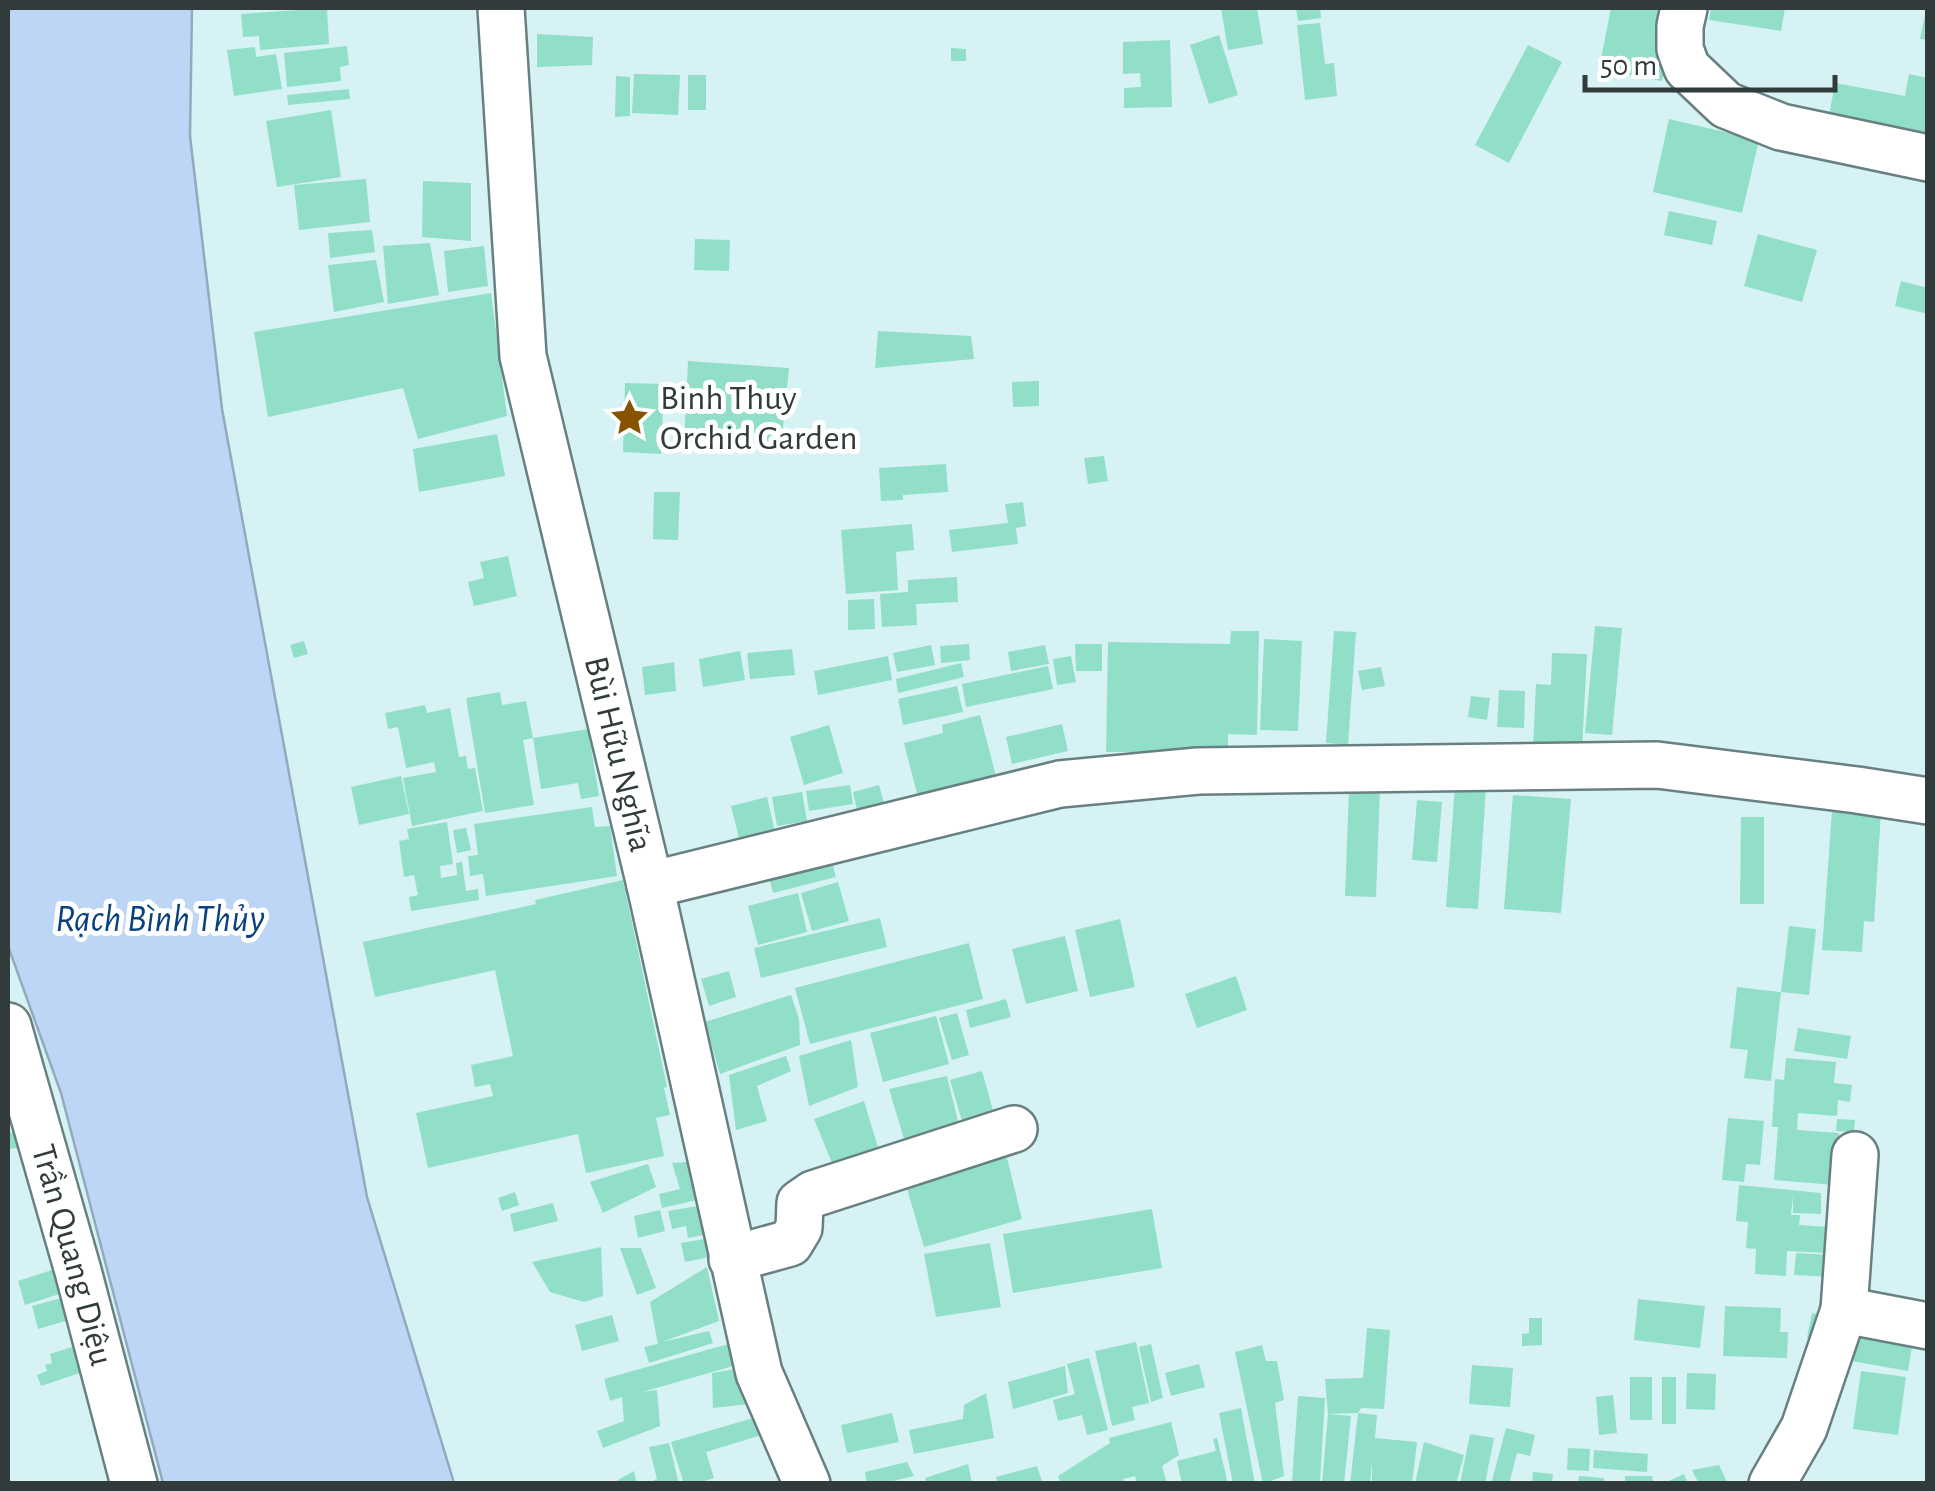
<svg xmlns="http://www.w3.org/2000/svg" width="1935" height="1491" font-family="'Alegreya Sans',sans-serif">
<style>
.water{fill:#bed6f5;stroke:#94a8be;stroke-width:2.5}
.building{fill:#91dfc9}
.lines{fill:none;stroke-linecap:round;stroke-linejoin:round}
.minor-casing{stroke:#688082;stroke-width:50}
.minor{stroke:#fff;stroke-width:45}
.labels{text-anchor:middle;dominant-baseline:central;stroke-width:10;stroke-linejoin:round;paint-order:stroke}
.poi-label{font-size:35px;fill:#313b3c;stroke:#fff;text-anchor:start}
.street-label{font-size:35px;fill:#313b3c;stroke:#fff}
.water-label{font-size:38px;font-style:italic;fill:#09427d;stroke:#fff}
</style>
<rect width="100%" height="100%" fill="#d7f2f4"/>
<polygon class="water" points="8,8 192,8 190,136 222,409 367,1197 454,1483 163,1483 61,1093 8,946"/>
<g class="building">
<polygon points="327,8 329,44 260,50 259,36 243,37 241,14"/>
<polygon points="1221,8 1257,8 1263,44 1228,50"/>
<polygon points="1296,8 1320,8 1321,18 1298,21"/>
<polygon points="1611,8 1677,8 1662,81 1599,69"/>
<polygon points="1711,8 1785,8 1781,31 1709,20"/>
<polygon points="1926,10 1928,10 1928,40 1920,39"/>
<polygon points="1320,23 1325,64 1334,63 1337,96 1305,100 1297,25"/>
<polygon points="537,34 593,37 592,65 537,67"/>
<polygon points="1219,35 1238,95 1209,104 1190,45"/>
<polygon points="1170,40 1172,107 1124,108 1124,88 1141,87 1140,73 1123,74 1123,42"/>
<polygon points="1528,45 1562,62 1509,163 1475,145"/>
<polygon points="347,46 349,65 340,67 341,81 287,87 284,53"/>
<polygon points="255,47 256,57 276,54 282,89 234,96 227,50"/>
<polygon points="951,48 966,49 966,61 951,61"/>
<polygon points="634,74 680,75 678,115 632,113"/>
<polygon points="1909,74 1928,78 1928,140 1828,121 1835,83 1905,96"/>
<rect x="688" y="75" width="18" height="35"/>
<polygon points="616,76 630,77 630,116 615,117"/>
<polygon points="349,89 350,99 288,105 287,95"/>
<polygon points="331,110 341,177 277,187 266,121"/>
<polygon points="1669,119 1759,140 1742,213 1653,192"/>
<polygon points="366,179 370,222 299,230 294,185"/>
<polygon points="423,181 471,183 471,241 422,237"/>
<polygon points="1669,211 1717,221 1712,245 1664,235"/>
<polygon points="372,230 375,252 330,258 328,233"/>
<polygon points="1758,234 1817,250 1802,302 1744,286"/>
<polygon points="695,239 730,240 729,271 694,270"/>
<polygon points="430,243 439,295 388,304 383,246"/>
<polygon points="484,246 488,286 448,292 444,251"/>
<polygon points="376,260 384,302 334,312 328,265"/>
<polygon points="1901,281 1928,288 1928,314 1895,306"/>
<polygon points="491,293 507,416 418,439 403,388 268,417 254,332"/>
<polygon points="878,331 971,336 974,359 875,368"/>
<polygon points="688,361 789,368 781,446 684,444"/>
<polygon points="1039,381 1039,406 1013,407 1012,382"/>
<polygon points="625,383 664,384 661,454 623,452"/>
<polygon points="497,434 505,476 419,492 413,449"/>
<polygon points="1104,456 1108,481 1088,484 1084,458"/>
<polygon points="946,464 948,492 903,495 903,500 881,501 879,468"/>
<polygon points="654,492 680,492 678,540 653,539"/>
<polygon points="1023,502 1026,526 1016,528 1018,544 952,552 949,530 1008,523 1005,504"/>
<polygon points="912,524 914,550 896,552 898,590 846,594 841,530"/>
<polygon points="508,556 517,596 474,606 468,582 484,578 480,562"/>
<polygon points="957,577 958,602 916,604 917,625 882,627 880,594 908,592 908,580"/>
<polygon points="874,599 875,629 848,630 848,600"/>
<polygon points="1595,626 1622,628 1612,735 1585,733"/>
<polygon points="1231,631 1259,631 1257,735 1228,734 1228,752 1137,764 1138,752 1106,752 1108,642 1230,644"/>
<polygon points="1334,631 1356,632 1348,745 1326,743"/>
<polygon points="1264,639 1302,641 1298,731 1260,730"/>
<polygon points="304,641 308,654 294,658 290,645"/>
<polygon points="969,644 970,660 941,663 940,646"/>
<polygon points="1075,644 1102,644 1102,671 1076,671"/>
<polygon points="931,645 935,665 897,672 893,653"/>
<polygon points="1045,645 1049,664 1011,671 1008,652"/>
<polygon points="792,649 795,675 750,679 747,653"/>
<polygon points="740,651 745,680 703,687 699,659"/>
<polygon points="1552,653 1587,654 1582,750 1533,748 1536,684 1551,685"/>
<polygon points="888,656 892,680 818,695 814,671"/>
<polygon points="1071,656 1076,682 1057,685 1053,659"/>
<polygon points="674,662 676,691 645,695 642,667"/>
<polygon points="961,663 964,677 898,693 896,679"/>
<polygon points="1048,666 1053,689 966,707 962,684"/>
<polygon points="1381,667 1385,686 1362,690 1358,671"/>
<polygon points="957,686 963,712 903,725 898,699"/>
<polygon points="1499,690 1525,691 1524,728 1497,727"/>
<polygon points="500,692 502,705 526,701 533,738 523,740 534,805 485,813 466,698"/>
<polygon points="1471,696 1490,698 1487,720 1468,717"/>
<polygon points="425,705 427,713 450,708 459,757 466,756 468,769 475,768 483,811 412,826 403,778 436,772 434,762 406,768 398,727 388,729 385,713"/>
<polygon points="980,715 997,780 919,801 904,743 943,733 942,725"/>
<polygon points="1062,724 1068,751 1012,764 1006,737"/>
<polygon points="829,725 843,773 804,785 790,737"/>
<polygon points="588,729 599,796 581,799 578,783 541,789 533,738"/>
<polygon points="401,776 409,814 359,825 351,787"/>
<polygon points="850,785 853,804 809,811 806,791"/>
<polygon points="879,785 884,803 857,810 853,792"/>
<polygon points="1455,785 1486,787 1478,909 1446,907"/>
<polygon points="1349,788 1380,789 1376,897 1345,896"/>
<polygon points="802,792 807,821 777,826 772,797"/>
<polygon points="1513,795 1571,799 1561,913 1504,909"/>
<polygon points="767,797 779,849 744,858 731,806"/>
<polygon points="1417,800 1442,802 1437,862 1412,860"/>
<polygon points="592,807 595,827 610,826 617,876 486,896 483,874 470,876 468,856 478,855 474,824"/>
<polygon points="1832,810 1881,813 1874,922 1864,921 1862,952 1822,950"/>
<polygon points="1741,817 1764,817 1764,904 1740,904"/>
<polygon points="447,822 453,864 440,866 441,878 457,875 456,863 462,862 466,891 478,889 479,900 411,911 409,897 418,895 414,875 404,877 399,841 409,839 407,829"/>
<polygon points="466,828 471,850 457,853 453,830"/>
<polygon points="828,846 836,877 773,893 765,862"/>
<polygon points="623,880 667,1087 664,1088 670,1115 656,1118 664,1156 586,1173 578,1134 428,1168 416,1113 493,1096 490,1084 475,1087 471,1065 513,1056 495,970 375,997 363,942 536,904 535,900"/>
<polygon points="838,882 849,921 812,931 801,893"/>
<polygon points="798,893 807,932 758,945 748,906"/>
<polygon points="880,918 887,947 761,978 754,948"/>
<polygon points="1120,919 1135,987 1090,997 1075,930"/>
<polygon points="1789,926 1816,929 1809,995 1781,992"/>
<polygon points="1065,936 1078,991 1026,1004 1012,949"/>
<polygon points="969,943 983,999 810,1044 795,988"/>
<polygon points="729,971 736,997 709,1006 701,979"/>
<polygon points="1236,976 1247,1010 1197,1028 1185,994"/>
<polygon points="1737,987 1781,992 1771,1081 1744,1078 1748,1050 1730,1048"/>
<polygon points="791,995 799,1019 800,1045 720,1074 705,1022"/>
<polygon points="1006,999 1011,1017 970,1028 966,1010"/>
<polygon points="957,1013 969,1055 952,1060 939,1018"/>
<polygon points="936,1016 949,1064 883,1082 870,1033"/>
<polygon points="1798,1028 1851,1036 1847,1059 1794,1051"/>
<polygon points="851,1040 858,1087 809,1106 799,1056"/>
<polygon points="786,1056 791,1071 757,1086 767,1121 736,1130 729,1075"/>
<polygon points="1786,1058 1836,1062 1834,1083 1852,1085 1850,1102 1838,1100 1837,1116 1798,1113 1797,1130 1839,1133 1834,1185 1774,1180 1778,1127 1772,1127 1775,1079 1784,1080"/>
<polygon points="982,1071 996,1121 966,1135 950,1080"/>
<polygon points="947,1076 962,1138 907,1149 889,1089"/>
<polygon points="864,1101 879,1151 832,1163 814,1119"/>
<polygon points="1728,1118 1764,1121 1760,1165 1746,1164 1744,1182 1722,1180"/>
<polygon points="1837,1119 1855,1120 1854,1132 1836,1131"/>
<polygon points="29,1131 31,1147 8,1149 8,1133"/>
<polygon points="1007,1158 1022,1219 924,1247 903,1175"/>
<polygon points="688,1162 697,1200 662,1208 659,1194 680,1189 672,1163"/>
<polygon points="648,1164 656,1187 603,1213 590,1182"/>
<polygon points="1739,1185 1821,1193 1821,1214 1793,1213 1793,1196 1791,1215 1800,1215 1799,1225 1829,1227 1827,1253 1787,1251 1786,1276 1755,1274 1756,1249 1746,1248 1748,1222 1736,1221"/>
<polygon points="515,1192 519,1205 502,1211 498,1198"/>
<polygon points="553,1203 558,1221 514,1232 510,1214"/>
<polygon points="704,1205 709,1234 688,1238 686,1226 672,1229 668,1211"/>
<polygon points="1152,1209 1162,1268 1013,1293 1003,1234"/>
<polygon points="660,1210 665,1231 638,1238 634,1216"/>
<polygon points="710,1238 714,1256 685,1262 681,1243"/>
<polygon points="990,1243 1001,1307 936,1317 924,1254"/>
<polygon points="601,1247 603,1296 584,1302 550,1292 532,1262"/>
<polygon points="620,1248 641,1248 656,1288 637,1295"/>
<polygon points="1796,1253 1832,1255 1831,1277 1794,1275"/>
<polygon points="61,1267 69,1291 25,1305 18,1281"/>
<polygon points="707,1267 719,1321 662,1342 709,1331 713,1343 649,1363 644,1347 658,1344 650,1302"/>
<polygon points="72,1295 79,1317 38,1329 32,1306"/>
<polygon points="1638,1299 1705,1306 1700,1348 1634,1340"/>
<polygon points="1725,1306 1781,1308 1780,1332 1788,1332 1787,1358 1723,1356"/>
<polygon points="1812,1313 1835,1318 1830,1342 1807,1338"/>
<polygon points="612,1315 619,1341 582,1351 575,1325"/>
<polygon points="1529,1318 1542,1318 1542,1345 1522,1346 1522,1334 1529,1333"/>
<polygon points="1860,1318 1915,1328 1908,1371 1852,1361"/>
<polygon points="1367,1328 1390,1330 1384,1409 1361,1408 1358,1413 1328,1414 1351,1416 1344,1484 1322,1484 1328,1414 1325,1379 1363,1378"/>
<polygon points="1136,1342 1149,1403 1132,1407 1135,1420 1112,1426 1095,1351"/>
<polygon points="732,1343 737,1365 642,1392 657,1390 660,1426 603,1448 597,1431 624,1421 622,1397 610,1401 604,1379"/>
<polygon points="81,1344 89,1370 41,1386 37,1375 47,1371 45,1365 52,1363 50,1354"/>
<polygon points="1151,1344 1163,1398 1151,1402 1139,1347"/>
<polygon points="1262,1345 1266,1361 1277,1361 1284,1400 1275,1403 1284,1476 1263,1484 1235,1352"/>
<polygon points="1089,1358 1108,1430 1087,1435 1082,1415 1058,1421 1053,1400 1075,1394 1067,1364"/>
<polygon points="1199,1364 1205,1387 1171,1396 1165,1373"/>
<polygon points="1472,1365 1513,1368 1510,1407 1469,1404"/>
<polygon points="1065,1366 1068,1393 1013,1409 1008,1382"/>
<polygon points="747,1367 750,1404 713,1408 712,1373"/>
<polygon points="1861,1371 1906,1377 1898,1435 1853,1429"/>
<polygon points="1687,1373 1716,1374 1715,1410 1686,1409"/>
<rect x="1630" y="1377" width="22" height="43"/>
<rect x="1662" y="1377" width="14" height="47"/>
<polygon points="986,1393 994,1438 914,1454 909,1430 963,1419 964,1405"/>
<polygon points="1613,1395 1617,1433 1599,1435 1596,1397"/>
<polygon points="1298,1396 1325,1398 1320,1482 1292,1481"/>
<polygon points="1241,1408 1255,1484 1233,1484 1219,1413"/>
<polygon points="892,1413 899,1442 847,1453 841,1425"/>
<polygon points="1358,1413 1377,1415 1375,1438 1417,1442 1412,1484 1372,1484 1372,1462 1370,1484 1350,1484"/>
<polygon points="760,1416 765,1434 706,1452 714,1478 695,1484 684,1484 671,1442"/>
<polygon points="1171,1422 1179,1455 1162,1466 1167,1484 1137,1484 1135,1476 1123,1479 1124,1484 1061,1484 1058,1476 1110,1443 1109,1438"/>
<polygon points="1506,1428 1535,1435 1530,1456 1517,1453 1509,1484 1491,1484"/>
<polygon points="1470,1434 1494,1438 1485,1484 1460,1484"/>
<polygon points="1217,1438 1228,1484 1182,1484 1177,1461 1216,1451 1213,1439"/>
<polygon points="1424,1442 1464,1455 1456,1484 1415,1484"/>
<polygon points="669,1443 679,1484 646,1484 657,1479 649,1447"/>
<polygon points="1568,1448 1590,1449 1589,1471 1567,1470"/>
<polygon points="1594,1450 1648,1454 1647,1472 1593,1468"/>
<polygon points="907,1462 914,1476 881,1484 867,1484 865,1472"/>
<polygon points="968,1464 972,1484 927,1484 925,1478"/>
<polygon points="1719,1465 1728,1484 1699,1484 1692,1470"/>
<polygon points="1037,1466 1043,1484 998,1484 996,1477"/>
<polygon points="634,1471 637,1484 611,1484"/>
<polygon points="1533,1472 1553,1474 1552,1484 1532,1484"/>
<polygon points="1684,1474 1688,1484 1662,1484"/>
<polygon points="1579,1476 1604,1478 1604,1484 1578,1484"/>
<polygon points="1625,1476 1652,1476 1654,1484 1625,1484"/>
</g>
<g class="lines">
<defs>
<g id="minor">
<path id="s1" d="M501,8L523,356L650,885L759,1373L807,1484"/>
<polyline points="1684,8 1680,26 1680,49 1687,68 1726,105 1781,127 1928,158"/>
<polyline points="650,885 1060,784 1198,771 1657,765 1857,790 1928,801"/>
<path id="s2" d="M8,1026L78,1271L134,1484"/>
<polyline points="732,1259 790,1243 799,1228 800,1203 813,1194 1014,1129"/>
<polyline points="1844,1310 1855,1155"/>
<polyline points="1772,1484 1804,1428 1844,1310 1928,1326"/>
</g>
</defs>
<use href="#minor" class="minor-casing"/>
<use href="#minor" class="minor"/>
</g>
<defs>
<symbol id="sight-bare" viewBox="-9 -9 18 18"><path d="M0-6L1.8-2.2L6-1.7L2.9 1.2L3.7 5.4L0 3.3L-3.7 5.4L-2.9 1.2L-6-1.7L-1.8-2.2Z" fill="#885300" stroke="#fff" stroke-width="2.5" paint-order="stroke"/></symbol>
</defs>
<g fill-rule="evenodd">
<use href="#sight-bare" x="602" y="390" width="55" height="55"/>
</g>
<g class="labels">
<g class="poi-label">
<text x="660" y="398">Binh Thuy<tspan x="660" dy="40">Orchid Garden</tspan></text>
</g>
<g class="street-label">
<text stroke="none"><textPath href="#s1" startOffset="758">Bùi Hữu Nghĩa</textPath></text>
<text stroke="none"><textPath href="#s2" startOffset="238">Trần Quang Diệu</textPath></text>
</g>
<g class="water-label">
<text x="160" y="920">Rạch Bình Thủy</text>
</g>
</g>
<rect width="1935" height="1491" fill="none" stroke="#313b3c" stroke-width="20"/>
<path d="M1585 75v15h250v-15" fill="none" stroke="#313b3c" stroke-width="5"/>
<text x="1600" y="75" font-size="30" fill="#313b3c" stroke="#ffffff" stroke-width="8" paint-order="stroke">50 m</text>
</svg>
